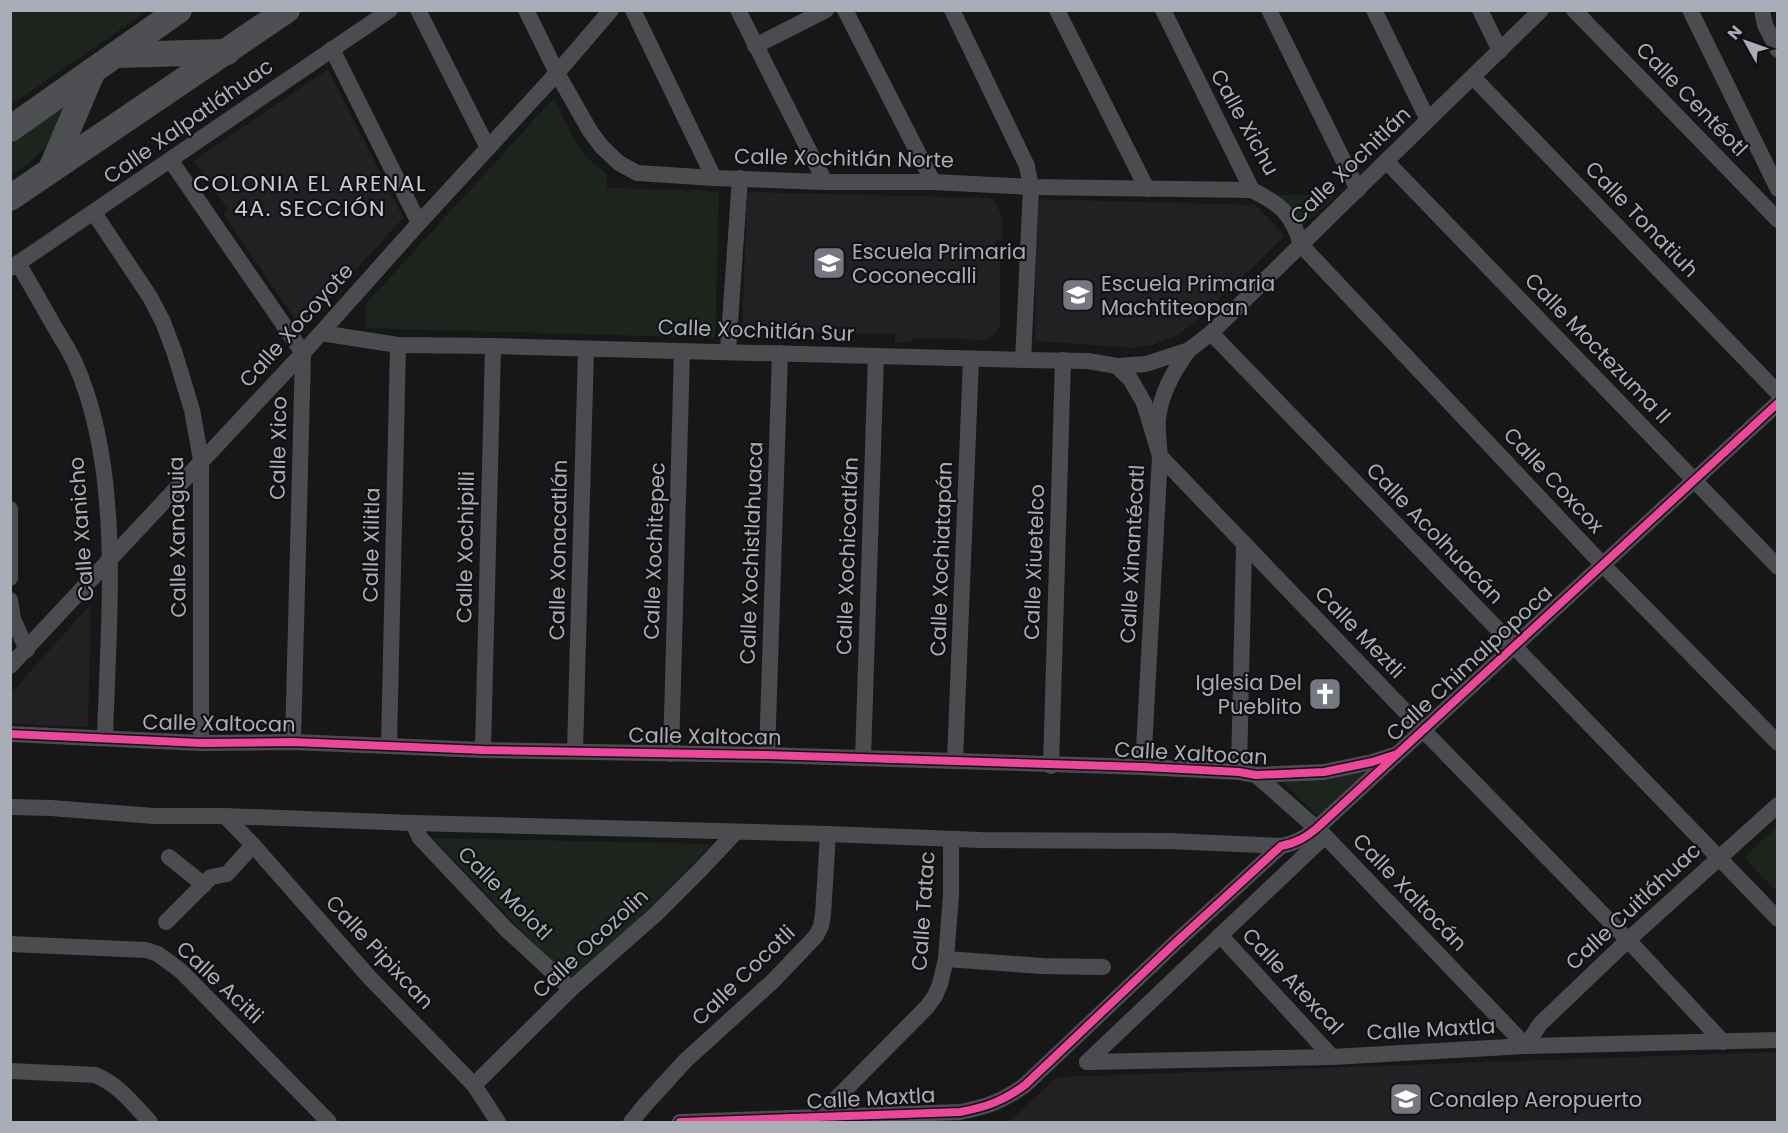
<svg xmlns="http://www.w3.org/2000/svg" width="1788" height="1133" font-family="Poppins,sans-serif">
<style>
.built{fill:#212123}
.green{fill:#1d241e}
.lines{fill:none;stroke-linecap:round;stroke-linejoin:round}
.minor{stroke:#4b4c50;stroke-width:16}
.primary{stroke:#4d4f52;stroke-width:26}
.cycleway-casing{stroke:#111113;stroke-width:11}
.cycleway{stroke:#ed469a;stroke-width:8}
.labels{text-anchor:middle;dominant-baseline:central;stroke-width:4.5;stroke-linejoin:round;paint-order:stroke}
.street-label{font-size:21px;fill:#a8adb8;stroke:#111113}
.poi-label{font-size:21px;fill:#a8adb8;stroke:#111113;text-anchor:start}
.neighbourhood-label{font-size:22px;letter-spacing:1.5px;fill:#c9ccd4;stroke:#111113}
</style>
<rect width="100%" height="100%" fill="#171717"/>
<g class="built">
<polygon points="328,69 403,218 302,329 223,214 228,210 194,160"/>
<polygon points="747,192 993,198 1002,216 1003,240 995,240 994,252 1000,253 1000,325 998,329 988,340 912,338 911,342 895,343 895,334 742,331"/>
<polygon points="1033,199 1255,205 1285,236 1202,316 1178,335 1155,344 1134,348 1035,341 1036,248"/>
<polygon points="91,604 88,727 11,724 11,693"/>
<polygon points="1777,1052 1777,1122 1009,1122 1058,1077"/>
</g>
<g class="green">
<polygon points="11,10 147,10 147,11 11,105"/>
<polygon points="554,98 576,143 587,157 607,175 607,188 694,190 719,192 715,338 365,328 365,305"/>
<path d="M64,106C60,138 36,159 11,176L10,139Z"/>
<polygon points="1277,195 1337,195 1301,227"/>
<polygon points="1377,764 1318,817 1284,783"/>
<polygon points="1777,827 1777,892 1744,857"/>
<polygon points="433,838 712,844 573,985"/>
</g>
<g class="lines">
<g class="minor">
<polyline points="418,10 488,148"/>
<polyline points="526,10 557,73 590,131 602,147 619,163 637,173 714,178 825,182 933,182 1031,187 1252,190"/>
<polyline points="633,10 714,178"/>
<polyline points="738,10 825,182"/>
<polyline points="845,10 933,182"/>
<polyline points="952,10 1027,166 1031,187 1023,360"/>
<polyline points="1057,10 1147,189"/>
<path d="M1163,10L1252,190C1280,204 1292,213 1301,245L1602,564L1778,743"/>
<polyline points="1269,10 1358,190"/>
<polyline points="1374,10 1428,120"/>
<polyline points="1480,10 1500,51"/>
<polyline points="1574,10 1778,220"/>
<polyline points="1690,10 1778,189"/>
<polyline points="1762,10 1765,25 1778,50"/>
<polyline points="755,46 826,10"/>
<polyline points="332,49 419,223"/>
<polyline points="1473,77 1778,393"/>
<polyline points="171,161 303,353 293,742"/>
<polyline points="1386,161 1778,567"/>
<polyline points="94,213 150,297 163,322 175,354 192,410 201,460 201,743"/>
<path d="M18,263C31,286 44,308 57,331C63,341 70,352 75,363C124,472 108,621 105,738"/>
<polyline points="11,268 390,10"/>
<polyline points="321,333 398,345 493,346 1023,360 1088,361 1117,366 1146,364 1189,350 1211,333 1428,120 1541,10"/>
<polyline points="1211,333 1778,919"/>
<polyline points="728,351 740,178"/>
<polyline points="1117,366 1131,380 1144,403 1160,456 1424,731 1628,940 1723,1042"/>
<polyline points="10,509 10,578"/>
<polyline points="10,600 13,619 27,650"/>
<polyline points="10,666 303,353 419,223 557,73 611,10"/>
<polyline points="10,734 201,743 293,742 483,750 767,755 1143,767 1239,772 1256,775 1324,772 1372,762 1397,754"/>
<polyline points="389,746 398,345"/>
<polyline points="483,750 493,346"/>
<polyline points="575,751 586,349"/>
<polyline points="671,754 682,351"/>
<polyline points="767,755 780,353"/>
<polyline points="863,758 876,356"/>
<polyline points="955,761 971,359"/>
<polyline points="1051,766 1063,360"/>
<path d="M1143,767L1160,456C1159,444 1157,430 1158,418C1161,393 1174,370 1189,350"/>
<polyline points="1239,772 1244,543"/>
<polyline points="1256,775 1325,836 1526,1046 1540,1024 1628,940 1778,805"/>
<polyline points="10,807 51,808 154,816 225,816 413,823 828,834 981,840 1169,841 1281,846"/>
<polyline points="225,816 253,845 370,978 474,1085 498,1122"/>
<polyline points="413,823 420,838 507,930 571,989"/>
<polyline points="169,857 204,885"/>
<polyline points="166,922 211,877 227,874 253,845"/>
<polyline points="1220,935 1332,1057"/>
<polyline points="10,944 146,950 158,954 181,971 329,1122"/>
<polyline points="946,959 1042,966 1103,967"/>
<polyline points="1087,1062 1332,1057 1526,1046 1778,1040"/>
<polyline points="1087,1062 1325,836"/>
<path d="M10,1071L95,1075C118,1084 133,1104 150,1122"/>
<polyline points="474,1085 571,989 656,914 701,869 735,833"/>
<polyline points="817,1118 927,1007 935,996 940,984 946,959 951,896 951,840"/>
<polyline points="631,1122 644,1106 685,1061 773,981 816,936 821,926 823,915 828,834"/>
<path d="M680,1122L960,1112C987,1107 1003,1101 1025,1085L1174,944L1281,846C1296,843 1305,838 1317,828L1778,403"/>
</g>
<g class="primary">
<polyline points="117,55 227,52"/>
<polyline points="10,129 179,10"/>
<polyline points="51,169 92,73"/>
<polyline points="10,198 287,10"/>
</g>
<defs>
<g id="cycleway">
<polyline points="10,734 201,743 293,742 483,750 767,755 1143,767 1239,772 1256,775 1324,772 1372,762 1397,754"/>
<path d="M680,1122L960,1112C987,1107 1003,1101 1025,1085L1174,944L1281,846C1296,843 1305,838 1317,828L1778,403"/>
</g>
</defs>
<use href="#cycleway" class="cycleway-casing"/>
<use href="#cycleway" class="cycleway"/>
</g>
<defs>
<symbol id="school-square" viewBox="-11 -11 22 22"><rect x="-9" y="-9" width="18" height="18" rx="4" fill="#757880" stroke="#111113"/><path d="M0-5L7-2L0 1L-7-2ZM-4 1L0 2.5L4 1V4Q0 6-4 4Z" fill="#fff"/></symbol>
<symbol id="church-square" viewBox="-11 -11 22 22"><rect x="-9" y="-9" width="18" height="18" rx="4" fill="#757880" stroke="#111113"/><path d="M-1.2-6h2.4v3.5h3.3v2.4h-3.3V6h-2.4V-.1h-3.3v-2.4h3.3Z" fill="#fff"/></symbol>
<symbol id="university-square" viewBox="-11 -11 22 22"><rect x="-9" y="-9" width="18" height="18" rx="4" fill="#757880" stroke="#111113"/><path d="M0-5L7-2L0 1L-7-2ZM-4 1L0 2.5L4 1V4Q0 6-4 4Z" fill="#fff"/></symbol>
</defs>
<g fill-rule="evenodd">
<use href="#school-square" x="810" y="244" width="38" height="38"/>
<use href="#school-square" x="1059" y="276" width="38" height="38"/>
<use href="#church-square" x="1306" y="675" width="38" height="38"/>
<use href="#university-square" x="1387" y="1080" width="38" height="38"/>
</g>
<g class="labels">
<g class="street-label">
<text transform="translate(1692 99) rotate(46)">Calle Centéotl</text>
<text transform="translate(188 121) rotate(-35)">Calle Xalpatláhuac</text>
<text transform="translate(1245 122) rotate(61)">Calle Xichu</text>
<text transform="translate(844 158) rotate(1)">Calle Xochitlán Norte</text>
<text transform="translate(1350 165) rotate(-44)">Calle Xochitlán</text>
<text transform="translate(1642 219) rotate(46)">Calle Tonatiuh</text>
<text transform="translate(296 325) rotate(-48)">Calle Xocoyote</text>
<text transform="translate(756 330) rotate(2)">Calle Xochitlán Sur</text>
<text transform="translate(1598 348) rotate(46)">Calle Moctezuma II</text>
<text transform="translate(278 448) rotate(-89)">Calle Xico</text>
<text transform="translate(1554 480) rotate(47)">Calle Coxcox</text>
<text transform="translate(81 529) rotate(-94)">Calle Xanicho</text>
<text transform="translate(1435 533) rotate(46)">Calle Acolhuacán</text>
<text transform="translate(177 537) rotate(-91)">Calle Xanaguia</text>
<text transform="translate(371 545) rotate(-89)">Calle Xilitla</text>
<text transform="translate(465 547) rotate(-89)">Calle Xochipilli</text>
<text transform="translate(558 550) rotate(-89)">Calle Xonacatlán</text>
<text transform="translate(654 551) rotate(-88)">Calle Xochitepec</text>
<text transform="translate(751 553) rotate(-88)">Calle Xochistlahuaca</text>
<text transform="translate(1132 554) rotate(-87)">Calle Xinantécatl</text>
<text transform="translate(847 556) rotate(-88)">Calle Xochicoatlán</text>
<text transform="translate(941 559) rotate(-88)">Calle Xochiatapán</text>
<text transform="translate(1034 562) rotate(-88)">Calle Xiuetelco</text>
<text transform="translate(1360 632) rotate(46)">Calle Meztli</text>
<text transform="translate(1469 663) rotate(-43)">Calle Chimalpopoca</text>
<text transform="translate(219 723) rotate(1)">Calle Xaltocan</text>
<text transform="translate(705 736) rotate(1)">Calle Xaltocan</text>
<text transform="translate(1191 753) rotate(3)">Calle Xaltocan</text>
<text transform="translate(1410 892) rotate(46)">Calle Xaltocán</text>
<text transform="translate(505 893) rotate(45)">Calle Molotl</text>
<text transform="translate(1633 906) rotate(-43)">Calle Cuitláhuac</text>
<text transform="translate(923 911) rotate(-86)">Calle Tatac</text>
<text transform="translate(590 943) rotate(-43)">Calle Ocozolin</text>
<text transform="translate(380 952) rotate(47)">Calle Pipixcan</text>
<text transform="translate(743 975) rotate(-44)">Calle Cocotli</text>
<text transform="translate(1293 981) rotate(47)">Calle Atexcal</text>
<text transform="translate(220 982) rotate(43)">Calle Acitli</text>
<text transform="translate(1431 1029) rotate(-3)">Calle Maxtla</text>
<text transform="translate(871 1098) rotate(-3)">Calle Maxtla</text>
</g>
<g class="poi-label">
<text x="852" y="251">Escuela Primaria<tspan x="852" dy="24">Coconecalli</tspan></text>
<text x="1101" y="283">Escuela Primaria<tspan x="1101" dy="24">Machtiteopan</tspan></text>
<text x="1302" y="682" text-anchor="end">Iglesia Del<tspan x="1302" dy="24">Pueblito</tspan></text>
<text x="1429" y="1099">Conalep Aeropuerto</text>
</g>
<g class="neighbourhood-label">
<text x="310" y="183">COLONIA EL ARENAL<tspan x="310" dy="25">4A. SECCIÓN</tspan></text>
</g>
</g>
<rect width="1788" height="1133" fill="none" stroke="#a8adb8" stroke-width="24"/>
<g transform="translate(1746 42) rotate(310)" stroke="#111113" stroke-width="4.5" paint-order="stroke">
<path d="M0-4.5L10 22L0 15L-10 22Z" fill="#a8adb8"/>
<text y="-9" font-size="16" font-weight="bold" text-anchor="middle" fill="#a8adb8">N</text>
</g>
</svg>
